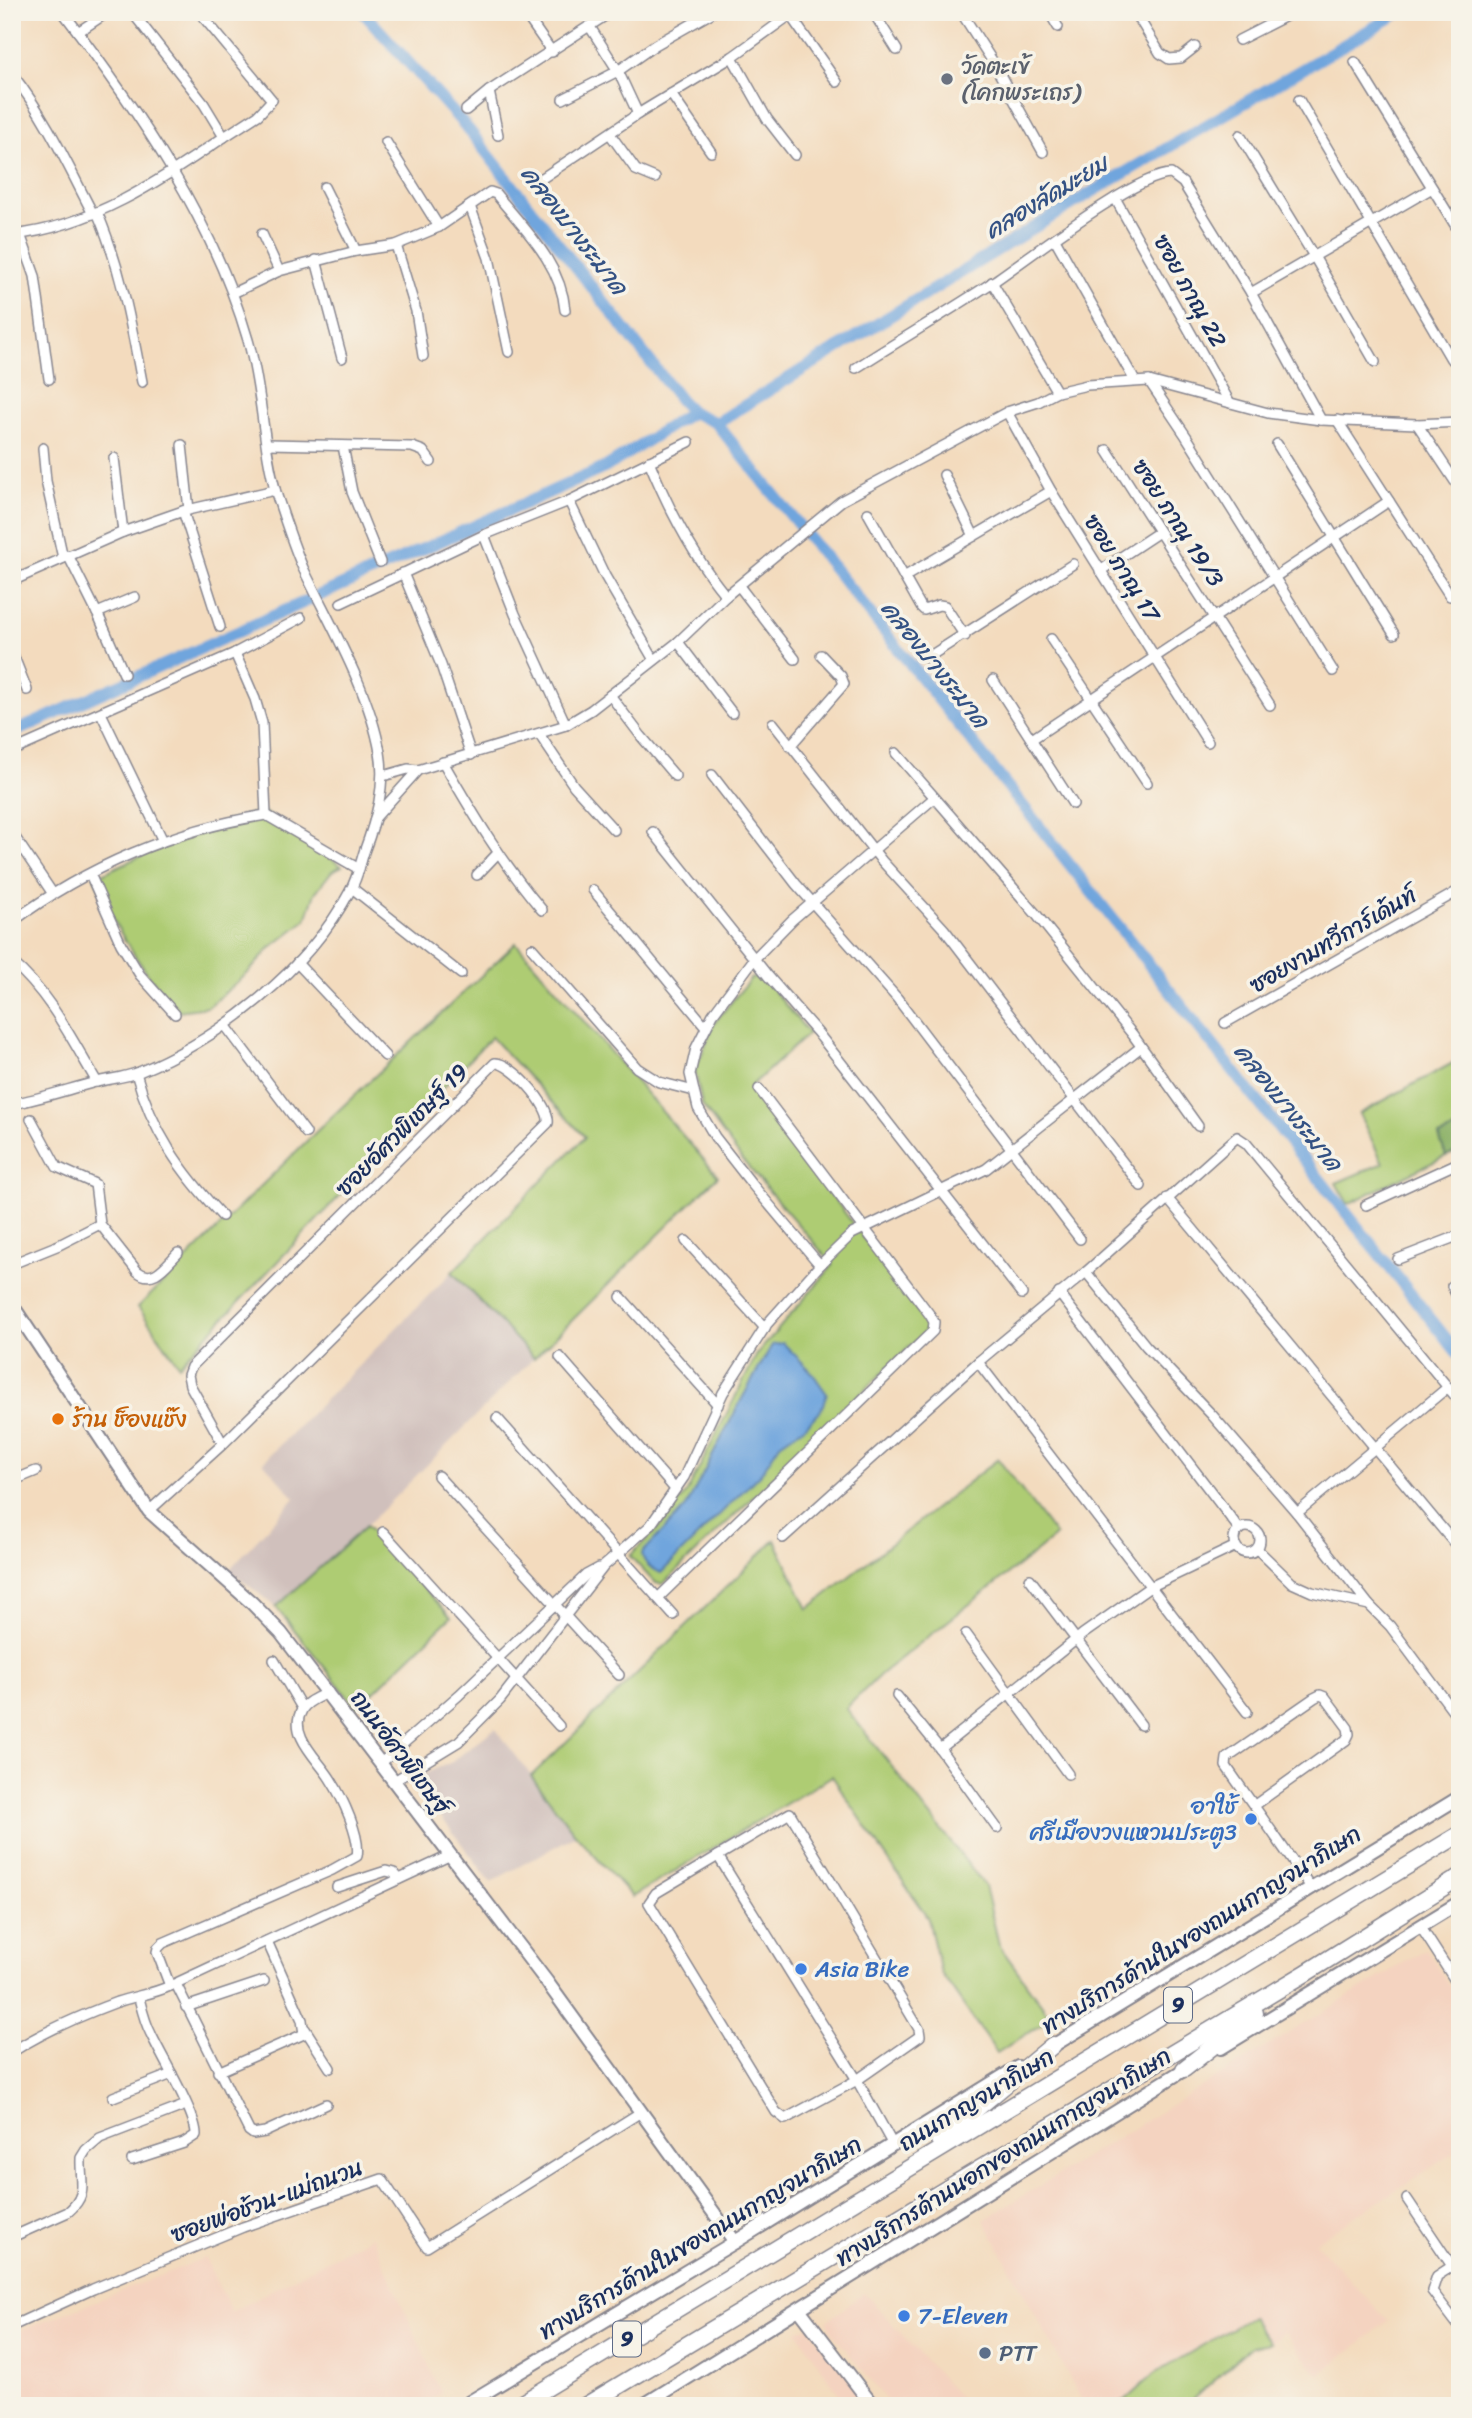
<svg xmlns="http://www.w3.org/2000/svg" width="1472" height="2418" font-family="Sriracha,'Playpen Sans Thai',sans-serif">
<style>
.built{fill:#f4d3c0}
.industrial{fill:#d0c0bc}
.green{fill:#aecc73;stroke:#647e68;stroke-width:2}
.forest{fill:#8ab065;stroke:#527062;stroke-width:2}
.water{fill:#6fa5dd;stroke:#456a9e;stroke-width:2}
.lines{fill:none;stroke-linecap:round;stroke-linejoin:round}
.canal{stroke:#6fa5dd;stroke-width:12}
.street-casing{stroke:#87858e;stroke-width:12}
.secondary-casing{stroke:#87858e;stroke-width:16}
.highway-casing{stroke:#87858e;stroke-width:19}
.street{stroke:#fff;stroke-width:9}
.secondary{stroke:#fff;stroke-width:12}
.highway{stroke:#fff;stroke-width:16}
.worship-dot{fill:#6b7280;stroke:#f7f3e8;stroke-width:2.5}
.food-dot{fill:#e8710a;stroke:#f7f3e8;stroke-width:2.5}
.shop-dot{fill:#3f7fe0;stroke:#f7f3e8;stroke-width:2.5}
.service-dot{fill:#5c6f8a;stroke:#f7f3e8;stroke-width:2.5}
.labels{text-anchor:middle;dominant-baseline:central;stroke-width:7;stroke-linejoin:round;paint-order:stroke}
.shield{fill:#f7f3e8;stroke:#5d6a87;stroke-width:2}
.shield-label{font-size:21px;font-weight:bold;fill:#1b2f5e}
.worship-label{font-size:23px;fill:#5b616d;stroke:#f7f3e8;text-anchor:start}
.street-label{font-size:23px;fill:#1b2f5e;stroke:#f7f3e8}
.food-label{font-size:23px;fill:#c56008;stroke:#f7f3e8;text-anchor:start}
.shop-label{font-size:23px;fill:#366cbe;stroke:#f7f3e8;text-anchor:start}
.service-label{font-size:23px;fill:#4e5e75;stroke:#f7f3e8;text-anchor:start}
.water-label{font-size:24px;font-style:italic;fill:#345284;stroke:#f7f3e8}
</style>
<rect width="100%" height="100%" fill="#f7f3e8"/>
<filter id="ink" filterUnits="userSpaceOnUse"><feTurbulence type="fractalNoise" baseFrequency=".0143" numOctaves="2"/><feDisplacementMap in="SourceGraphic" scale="14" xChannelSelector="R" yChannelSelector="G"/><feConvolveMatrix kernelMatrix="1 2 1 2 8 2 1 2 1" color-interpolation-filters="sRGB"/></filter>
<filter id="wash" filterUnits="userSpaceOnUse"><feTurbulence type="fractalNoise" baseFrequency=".00686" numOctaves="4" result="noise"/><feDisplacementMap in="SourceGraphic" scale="28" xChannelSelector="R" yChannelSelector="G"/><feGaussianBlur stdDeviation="1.57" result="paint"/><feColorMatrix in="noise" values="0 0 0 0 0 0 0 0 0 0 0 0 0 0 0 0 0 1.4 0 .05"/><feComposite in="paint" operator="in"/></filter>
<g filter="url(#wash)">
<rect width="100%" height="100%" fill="#f3dbbe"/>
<g class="built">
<polygon points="1426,1949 1460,2003 1460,2149 1315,2242 1388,2321 1319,2375 1284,2332 1270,2343 1251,2318 1154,2374 1119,2406 1085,2406 984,2220"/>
<polygon points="372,2236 441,2393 421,2406 12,2406 12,2334 205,2258 231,2312"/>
<polygon points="864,2293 967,2406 891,2406 830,2330 827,2321"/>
<polygon points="809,2327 869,2406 847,2406 797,2331"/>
</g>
<g class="industrial">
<polygon points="452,1272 534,1358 366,1526 276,1607 229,1570 295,1498 263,1462"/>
<polygon points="495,1728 576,1835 491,1882 412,1779 452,1762"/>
</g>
<g class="green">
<path d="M261,810L342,866L332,871L315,893L306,920L269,949L248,973L208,1007L178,1011C141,969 114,930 95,877L169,843Z"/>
<polygon points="516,943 718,1176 534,1358 452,1272 585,1137 491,1037 179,1365 138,1307 323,1125"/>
<polygon points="751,978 765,980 809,1033 751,1086 928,1325 924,1333 663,1584 655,1583 630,1556 663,1523 687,1492 757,1354 833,1265 743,1161 702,1105 695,1071 714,1023"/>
<polygon points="1460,1059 1460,1127 1439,1136 1446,1156 1348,1204 1336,1183 1383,1163 1359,1114"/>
<polygon points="998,1459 1056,1536 881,1674 846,1708 985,1886 999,1945 1051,2018 997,2053 941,1973 928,1919 832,1776 632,1897 576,1835 531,1776 775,1540 808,1609"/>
<polygon points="366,1526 451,1617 357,1708 276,1607"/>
<polygon points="1251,2317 1270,2343 1252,2346 1185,2406 1119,2406 1154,2374"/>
</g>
<polygon class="forest" points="1460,1127 1460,1151 1446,1156 1439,1136"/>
<path class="water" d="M783,1343L810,1370L827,1394L821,1410L806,1426L780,1444L761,1473L661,1573C651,1568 643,1564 642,1553L686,1507L739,1404L772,1345Z"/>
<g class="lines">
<g class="canal">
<polyline points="363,12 469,130 681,401 692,412 716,423 857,597 1460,1356"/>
<polyline points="716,423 1092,192 1400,12"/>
<polyline points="12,733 606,467 692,412"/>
</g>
</g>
</g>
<g filter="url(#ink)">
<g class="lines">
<defs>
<g id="street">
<polyline points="199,12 272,100 258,115 224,137"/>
<polyline points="524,12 552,52"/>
<polyline points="873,12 897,50"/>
<polyline points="961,12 993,62 1043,152"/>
<polyline points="1049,12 1058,27"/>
<polyline points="1135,12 1160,53 1169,59 1181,58 1195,47"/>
<polyline points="790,15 837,82"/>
<polyline points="590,27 618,71 638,114"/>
<polyline points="78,32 108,12"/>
<polyline points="1239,40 1294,12"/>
<polyline points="732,57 767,119 795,155"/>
<polyline points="1355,62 1460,233"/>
<path d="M12,74C46,117 68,166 93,214"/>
<polyline points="489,91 498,135"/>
<polyline points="671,94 711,152"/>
<polyline points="563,99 618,71 655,45 713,12"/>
<polyline points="1299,100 1451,359"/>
<polyline points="466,110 489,91 611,12"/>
<polyline points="610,134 636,170 655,178"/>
<polyline points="1240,135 1315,258 1375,362"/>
<polyline points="386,142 439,227"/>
<polyline points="535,183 638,114 732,57 790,15 788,12"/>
<polyline points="324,187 356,251"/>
<polyline points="1115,198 1230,403"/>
<polyline points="470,206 489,258 509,352"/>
<path d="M97,212C121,268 131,323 142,382"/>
<polyline points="20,234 35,276 49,379"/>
<polyline points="262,234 279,271"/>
<path d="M12,235C91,227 160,181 224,137L204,104L132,12"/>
<polyline points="1055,239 1135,381"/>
<polyline points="396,245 416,311 423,356"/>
<polyline points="316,260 342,358"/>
<polyline points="992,282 1057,392"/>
<path d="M233,293L279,271L356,251L396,245L439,227L490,192L496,194C524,229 561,263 565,310"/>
<polyline points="1251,293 1432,188"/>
<path d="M856,368C901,339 948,312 993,282C1027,259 1136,174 1171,174L1183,183L1251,293L1321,420"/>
<polyline points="1149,381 1186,436 1333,671"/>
<polyline points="1007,412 1051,491 1208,742"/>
<polyline points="1337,420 1450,596"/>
<polyline points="1417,424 1460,489"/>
<polyline points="268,444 412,447 423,451 431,462"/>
<polyline points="1277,444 1394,634"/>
<polyline points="182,445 189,510"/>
<polyline points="343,446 352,492 380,562"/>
<polyline points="43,448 46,481 63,558"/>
<polyline points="1107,450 1270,705"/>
<polyline points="114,458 123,532"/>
<path d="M649,461C669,510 692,555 726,596"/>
<polyline points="944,475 974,536"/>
<polyline points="569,501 605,576 654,660"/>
<polyline points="183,511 220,627"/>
<polyline points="868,513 921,607 924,610 939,605 945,606 965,636"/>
<polyline points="484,535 515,614 566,725"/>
<polyline points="68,555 100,619 124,674"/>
<polyline points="1100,571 1159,532"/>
<polyline points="403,573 441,665 471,755"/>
<polyline points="904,577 1051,491"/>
<polyline points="12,581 123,532 183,511 275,490"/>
<polyline points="739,586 795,659"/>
<polyline points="341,603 484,535 569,501 689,442"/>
<polyline points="97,613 135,597"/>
<polyline points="1051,639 1147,783"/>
<polyline points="678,642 732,713"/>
<polyline points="12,652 27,690"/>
<polyline points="927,658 1073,564"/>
<polyline points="993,680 1073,804"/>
<polyline points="610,695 641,736 675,776"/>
<polyline points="101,713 163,841"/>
<polyline points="773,723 882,861 944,929 1141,1186"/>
<polyline points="539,734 574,786 614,830"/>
<polyline points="1032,739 1389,501"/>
<polyline points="790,746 844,684 841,676 821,655"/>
<polyline points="12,751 235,653 301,618"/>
<polyline points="896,753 1036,914 1133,1035 1198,1126"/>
<path d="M443,762C473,814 503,864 542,910"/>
<polyline points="712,775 796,884 897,998 1080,1239"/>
<polyline points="383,776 408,769 418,770 566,725 591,710 678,642 726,596 841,501 1007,412 1038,402 1057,392 1087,385 1149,381 1268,413 1321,420 1417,424 1460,422"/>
<polyline points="266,815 359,869"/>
<polyline points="375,818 418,770"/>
<polyline points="653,832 768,976 817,1032 1022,1294"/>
<polyline points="12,833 53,894"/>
<polyline points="90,874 121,944 140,975 175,1014"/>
<polyline points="477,875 498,853"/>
<polyline points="352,888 461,974"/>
<polyline points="593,890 706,1027"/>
<path d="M12,922C86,867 175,829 266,815L262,723L255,699L235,653"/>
<polyline points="532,948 637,1068 659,1082 694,1091"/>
<path d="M12,962C50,994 72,1040 97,1082"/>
<polyline points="297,963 385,1056"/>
<polyline points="1225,1023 1460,890"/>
<polyline points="225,1025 306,1133"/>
<path d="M136,1073C152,1132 181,1172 222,1216"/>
<path d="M12,1104C39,1099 66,1090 92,1083C108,1079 124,1078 139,1072C220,1039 309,969 350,891C357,879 360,865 364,852C376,820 386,786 380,752C369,690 330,624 303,568C293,545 285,520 277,496C262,446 263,391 248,340C213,219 139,112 63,12"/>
<path d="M31,1119L57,1167L95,1184L100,1224L137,1271C153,1285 166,1265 178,1253"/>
<polyline points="1167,1198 1460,1550"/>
<polyline points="1366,1205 1460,1162"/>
<polyline points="686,1241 765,1328"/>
<polyline points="1398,1259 1460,1235"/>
<polyline points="12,1264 59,1245 100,1224"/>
<polyline points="820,1265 751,1183 715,1137 698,1108 690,1074 696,1048 713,1014 754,959 792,920 934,798"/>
<polyline points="1086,1272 1146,1346 1212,1415 1297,1513 1369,1605"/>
<polyline points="1452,1286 1460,1302"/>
<polyline points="1059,1293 1240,1530"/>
<polyline points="621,1297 718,1405"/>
<polyline points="560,1357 675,1489"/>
<polyline points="978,1362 1247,1712"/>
<polyline points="497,1418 673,1615"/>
<polyline points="438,1476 619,1675"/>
<polyline points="12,1481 36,1471"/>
<path d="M149,1511L223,1444L548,1123C551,1106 511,1062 495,1063L191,1367L188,1375L190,1385L223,1444"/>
<polyline points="1297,1513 1448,1387"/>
<circle cx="1247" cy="1540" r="13"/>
<polyline points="383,1532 559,1726"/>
<polyline points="783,1538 978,1362 1086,1272 1237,1137 1246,1143 1460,1402"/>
<polyline points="1257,1549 1292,1583 1312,1592 1369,1605 1390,1626 1460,1720"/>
<polyline points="1030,1579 1141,1725"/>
<polyline points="658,1598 933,1331 934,1322 930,1315 759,1089"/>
<polyline points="966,1634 1068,1774"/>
<polyline points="274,1660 302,1708"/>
<polyline points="897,1696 940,1749 997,1828"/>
<polyline points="940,1749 1083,1634 1150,1587 1236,1546"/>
<polyline points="381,1763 459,1695 586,1575 599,1568"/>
<polyline points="394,1781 458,1742 500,1700 604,1566 650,1526 684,1477 723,1393 767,1324 820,1265 852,1234 986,1169 1141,1047"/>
<polyline points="1255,1805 1346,1740 1349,1734 1348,1728 1325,1697 1320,1695 1314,1698 1227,1758 1226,1766 1310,1886"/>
<polygon points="790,1813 919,2029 920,2036 857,2080 785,2119 776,2112 649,1903 656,1893"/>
<polyline points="718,1856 857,2080 893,2145"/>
<polyline points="337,1887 386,1871 394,1873 399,1879"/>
<polyline points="1420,1926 1460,1988"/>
<polyline points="176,1984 249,2131 253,2134 265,2132 326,2104"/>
<path d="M170,1986L157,1952L158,1948L163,1943L332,1870L357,1856C361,1837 342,1797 331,1780C320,1761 287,1734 302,1710C306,1701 320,1697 328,1692"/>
<polyline points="186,2007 264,1981"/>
<polyline points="305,2029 330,2068"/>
<path d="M12,2052C44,2031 82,2015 117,2002C135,1996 153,1994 170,1986L451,1855"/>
<polyline points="218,2072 304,2034 302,2020 267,1941"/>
<polyline points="113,2097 172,2074"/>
<path d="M132,2160L184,2143L196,2135C197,2115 161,2056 151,2034C145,2023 142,2010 139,1998"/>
<polyline points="1407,2199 1452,2266"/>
<path d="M12,2237L68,2212C89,2194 80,2183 81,2158L86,2150L100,2138L186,2105"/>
<polyline points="1460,2261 1437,2276 1432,2291 1460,2328"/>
<polyline points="12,2326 93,2289 243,2227 382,2179 427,2247 641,2112"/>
</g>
<g id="secondary">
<polyline points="12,1305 149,1511 252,1603 281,1633 547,1982 735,2242"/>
<polyline points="1221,2048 1460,1902"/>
<polyline points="1046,2050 1460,1797"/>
<polyline points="799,2309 873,2406"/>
<polyline points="463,2406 735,2242 1018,2067"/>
<polyline points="642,2406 1190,2066"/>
</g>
<g id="highway">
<polyline points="1184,2069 1255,2013"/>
<polyline points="939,2140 1053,2045"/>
<polyline points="517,2406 1460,1834"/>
<polyline points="585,2406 1306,1973 1460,1877"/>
</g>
</defs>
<use href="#street" class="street-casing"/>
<use href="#secondary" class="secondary-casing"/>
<use href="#highway" class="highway-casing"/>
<use href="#street" class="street"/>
<use href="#secondary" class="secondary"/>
<use href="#highway" class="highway"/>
</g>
</g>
<circle class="worship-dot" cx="947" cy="79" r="7"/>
<circle class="food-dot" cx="58" cy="1419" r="7"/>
<g class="shop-dot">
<circle cx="1251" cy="1819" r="7"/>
<circle cx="801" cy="1969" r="7"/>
<circle cx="904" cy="2316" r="7"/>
</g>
<circle class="service-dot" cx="985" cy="2353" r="7"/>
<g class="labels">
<g class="shield">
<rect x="1164" y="1987.5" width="28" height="35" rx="5"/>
<rect x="613" y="2321.5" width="28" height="35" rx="5"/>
</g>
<g class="shield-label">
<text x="1178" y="2005">9</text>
<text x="627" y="2339">9</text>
</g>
<g class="worship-label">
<text x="961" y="66">วัดตะเข้<tspan x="961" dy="26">(โคกพระเถร)</tspan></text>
</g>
<g class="street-label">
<text transform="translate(1190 291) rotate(61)">ซอย ภาณุ 22</text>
<text transform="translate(1178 523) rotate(57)">ซอย ภาณุ 19/3</text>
<text transform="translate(1122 568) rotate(58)">ซอย ภาณุ 17</text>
<text transform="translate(1333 940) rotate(-30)">ซอยงามทวีการ์เด้นท์</text>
<text transform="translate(402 1130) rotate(-45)">ซอยอัศวพิเชษฐ์ 19</text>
<text transform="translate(400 1752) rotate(53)">ถนนอัศวพิเชษฐ์</text>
<text transform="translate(1201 1930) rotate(-32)">ทางบริการด้านในของถนนกาญจนาภิเษก</text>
<text transform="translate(976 2100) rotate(-31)">ถนนกาญจนาภิเษก</text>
<text transform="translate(1003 2157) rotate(-32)">ทางบริการด้านนอกของถนนกาญจนาภิเษก</text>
<text transform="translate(267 2201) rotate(-20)">ซอยพ่อช้วน-แม่ถนวน</text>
<text transform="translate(700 2238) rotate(-31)">ทางบริการด้านในของถนนกาญจนาภิเษก</text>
</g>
<g class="food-label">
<text x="72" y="1419">ร้าน ช็องแช๊ง</text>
</g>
<g class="shop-label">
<text x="1237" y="1806" text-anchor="end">อาใช้<tspan x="1237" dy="26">ศรีเมืองวงแหวนประตู3</tspan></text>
<text x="815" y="1969">Asia Bike</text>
<text x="918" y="2316">7-Eleven</text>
</g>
<g class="service-label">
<text x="999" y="2353">PTT</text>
</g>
<g class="water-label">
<text transform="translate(1046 197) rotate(-31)">คลองลัดมะยม</text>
<text transform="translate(574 230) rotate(52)">คลองบางระมาด</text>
<text transform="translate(935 664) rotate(51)">คลองบางระมาด</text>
<text transform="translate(1288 1107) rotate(51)">คลองบางระมาด</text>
</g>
</g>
<rect width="1472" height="2418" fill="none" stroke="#f7f3e8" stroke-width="42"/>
</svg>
